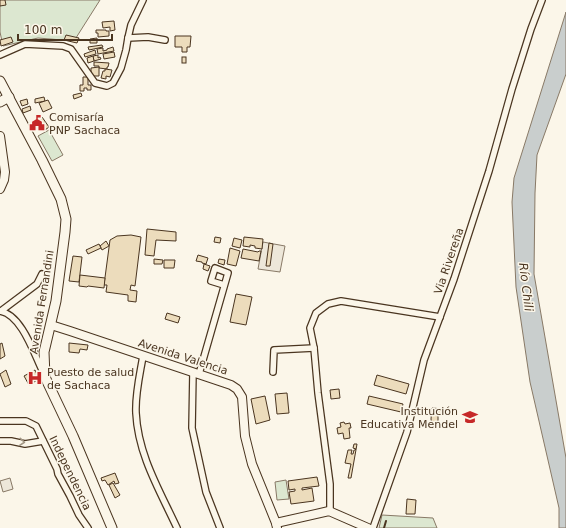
<svg xmlns="http://www.w3.org/2000/svg" width="566" height="528" font-family="'DejaVu Sans',sans-serif">
<style>
.green{fill:#dce7d0;stroke:#887966}
.parking{fill:#ede7d9;stroke:#887966}
.water{fill:#c9cecd;stroke:#887966}
.building{fill:#ecdcbc;stroke:#4a3520}
.lines{fill:none;stroke-linecap:round;stroke-linejoin:round}
.street-casing{stroke:#4a3520;stroke-width:8}
.secondary-casing{stroke:#4a3520;stroke-width:10}
.primary-casing{stroke:#4a3520;stroke-width:11}
.street{stroke:#fbf6e9;stroke-width:5.5}
.secondary{stroke:#fbf6e9;stroke-width:8}
.primary{stroke:#fbf6e9;stroke-width:9}
.wall{stroke:#4a3520;stroke-width:2}
.oneway{stroke:#a29684}
.labels{text-anchor:middle;dominant-baseline:central;stroke-width:3;stroke-linejoin:round;paint-order:stroke}
.poi-label{font-size:11px;fill:#4a3520;stroke:#fbf6e9;text-anchor:start}
.street-label{font-size:11px;fill:#4a3520;stroke:#fbf6e9}
.water-label{font-size:12px;font-style:italic;fill:#4a3520;stroke:#fbf6e9}
</style>
<rect width="100%" height="100%" fill="#fbf6e9"/>
<g class="green">
<polygon points="0,0 100,0 74,41 38,38 3,46 0,32"/>
<polygon points="49,130 63,155 52,161 38,136"/>
<polygon points="286,480 289,499 277,500 275,482"/>
<polygon points="382,515 433,518 437,528 379,528"/>
</g>
<g class="parking">
<polygon points="263,242 285,246 280,272 258,269"/>
<polygon points="10,478 13,489 3,492 0,481"/>
</g>
<polygon class="water" points="566,12 566,74 537,155 535,193 534,274 566,458 566,528 559,528 559,508 530,382 516,287 512,202 514,178"/>
<g class="building">
<polygon points="0,0 5,0 6,5 0,6"/>
<polygon points="114,21 115,30 110,31 110,27 103,28 102,22"/>
<polygon points="96,30 106,30 106,31 109,31 109,36 98,37 98,33 96,33"/>
<polygon points="66,35 79,38 77,43 64,40"/>
<polygon points="175,36 191,36 190,47 187,47 187,52 182,52 182,47 175,47"/>
<polygon points="11,37 13,42 1,46 0,40"/>
<polygon points="97,38 97,43 90,43 90,39"/>
<polygon points="102,45 103,47 89,50 88,47"/>
<polygon points="113,47 114,51 98,54 97,49 103,48 103,51 107,50 107,49"/>
<polygon points="95,50 96,54 85,57 84,54"/>
<polygon points="114,52 115,57 104,59 103,54"/>
<polygon points="98,55 98,58 100,57 101,59 94,61 93,56"/>
<polygon points="93,56 94,61 88,63 87,58"/>
<rect x="182" y="57" width="4" height="6"/>
<polygon points="94,62 109,63 108,67 107,67 107,69 99,68 99,66 94,66"/>
<polygon points="99,67 99,76 91,76 91,68"/>
<polygon points="105,69 112,70 110,77 106,76 106,79 101,78 103,71 105,71"/>
<polygon points="83,77 88,77 88,85 91,85 91,90 87,90 87,88 84,88 84,91 80,91 80,85 83,85"/>
<polygon points="81,93 82,96 74,99 73,95"/>
<polygon points="44,97 45,101 35,103 35,99"/>
<polygon points="27,99 28,104 22,106 20,101"/>
<polygon points="48,100 52,108 43,112 39,103"/>
<polygon points="30,106 31,110 23,113 22,109"/>
<polygon points="42,117 49,127 45,130 41,123 35,127 32,124"/>
<polygon points="147,229 176,232 176,241 156,240 154,256 145,255"/>
<polygon points="131,235 141,237 135,286 131,285 130,290 137,291 136,302 128,301 128,295 106,292 107,285 104,285 110,240 117,236"/>
<polygon points="215,237 221,238 220,243 214,242"/>
<polygon points="244,237 263,239 262,249 255,248 255,246 250,245 250,247 243,246"/>
<polygon points="234,238 242,240 240,248 232,246"/>
<polygon points="106,241 109,246 102,250 100,246"/>
<polygon points="269,243 273,244 270,266 266,266"/>
<polygon points="99,244 101,248 88,254 86,250"/>
<polygon points="230,248 240,251 236,266 227,264"/>
<polygon points="243,249 258,252 259,251 261,251 259,261 241,258"/>
<polygon points="198,255 208,258 206,264 202,263 202,262 196,261"/>
<polygon points="73,256 82,257 79,282 69,281"/>
<polygon points="154,259 163,260 162,264 154,264"/>
<polygon points="219,259 225,260 224,265 218,263"/>
<polygon points="164,260 175,260 174,268 164,268"/>
<polygon points="204,264 210,266 208,271 203,269"/>
<polygon points="80,275 105,278 104,288 88,286 87,287 79,286"/>
<polygon points="236,294 252,297 246,325 230,322"/>
<polygon points="167,313 180,317 178,323 165,319"/>
<polygon points="2,343 5,356 0,359 0,344"/>
<polygon points="69,343 88,345 87,350 80,349 79,353 69,352"/>
<polygon points="6,370 11,384 5,387 0,374"/>
<polygon points="35,370 39,379 29,385 24,376"/>
<polygon points="377,375 409,384 406,394 374,385"/>
<polygon points="339,389 340,398 331,399 330,390"/>
<polygon points="287,393 289,413 277,414 275,394"/>
<polygon points="265,396 270,420 256,424 251,399"/>
<polygon points="369,396 403,404 401,412 367,404"/>
<polygon points="432,408 443,409 441,415 438,415 438,422 432,425 431,419"/>
<polygon points="344,422 345,424 350,423 351,428 349,428 350,438 344,439 343,433 338,434 337,428 341,427 340,423"/>
<polygon points="354,444 357,444 351,478 348,478 351,464 345,463 348,450 352,450 351,454 353,454 354,450 355,450 356,449 353,448"/>
<polygon points="115,473 119,483 115,484 114,481 108,485 105,480 102,481 101,478"/>
<polygon points="317,477 319,486 302,488 302,490 312,488 314,501 291,504 289,492 295,491 295,489 289,490 288,481"/>
<polygon points="113,483 120,495 115,498 109,485"/>
<polygon points="407,499 416,500 415,514 406,514"/>
</g>
<g class="lines">
<defs>
<g id="street">
<polyline points="128,38 148,37 165,40"/>
<polyline points="0,55 25,44 63,46 71,49 95,83 107,86 113,83 121,68 126,50 128,38 131,25 143,0"/>
<path d="M0,311C22,315 34,354 43,372"/>
<polyline points="1,311 37,284 42,274"/>
<path d="M143,356C140,374 135,394 136,413C138,455 160,491 177,528"/>
<polyline points="193,372 192,428 206,492 220,528"/>
<polyline points="273,372 274,350 314,348"/>
<polyline points="199,374 228,273 215,268 211,281 224,285"/>
<polyline points="0,421 26,421 36,426 57,469 58,474 70,496 79,515 88,528"/>
<polyline points="0,441 11,441 25,444 43,441"/>
<polyline points="329,511 330,508 330,484 318,393 314,348 310,328 316,313 328,304 341,301 440,317"/>
<polyline points="373,528 407,432 424,360 454,279 489,171 512,89 531,29 542,0"/>
</g>
<g id="secondary">
<polyline points="0,136 5,172 4,180 0,189"/>
<polyline points="51,325 70,331 231,385 237,389 242,397 245,436 252,464 276,523 277,528"/>
<polyline points="276,523 329,511 368,528"/>
</g>
<g id="primary">
<polyline points="0,81 42,160 61,199 66,219 65,232 56,301 44,352 45,377 73,436 112,528"/>
<polyline points="0,102 9,97"/>
</g>
</defs>
<use href="#street" class="street-casing"/>
<use href="#secondary" class="secondary-casing"/>
<use href="#primary" class="primary-casing"/>
<use href="#street" class="street"/>
<use href="#secondary" class="secondary"/>
<use href="#primary" class="primary"/>
<polyline class="wall" points="384,528 386,521"/>
</g>
<defs><path id="oneway-chevron" d="M-2-3.5L2.5 0L-2 3.5" fill="none" stroke-width="1.6" stroke-linecap="round" stroke-linejoin="round"/></defs>
<use class="oneway" href="#oneway-chevron" transform="translate(22 442) rotate(5)"/>
<defs>
<symbol id="civic-bare" viewBox="-9 -9 18 18"><path d="M-.6-6.5H3V-4.5H.6V-3L4-1V1h2V6H-6V1h2V-1L-.6-3ZM-1.2 2.5V6h2.4V2.5Z" fill="#c62828" stroke="#fbf6e9" stroke-width="2.5" paint-order="stroke"/></symbol>
<symbol id="hospital-bare" viewBox="-9 -9 18 18"><path d="M-5-5h3v3.5h4V-5h3V5h-3V1.5h-4V5h-3Z" fill="#c62828" stroke="#fbf6e9" stroke-width="2.5" paint-order="stroke"/></symbol>
<symbol id="school-bare" viewBox="-9 -9 18 18"><path d="M0-5L7-2L0 1L-7-2ZM-4 1L0 2.5L4 1V4Q0 6-4 4Z" fill="#c62828" stroke="#fbf6e9" stroke-width="2.5" paint-order="stroke"/></symbol>
</defs>
<g fill-rule="evenodd">
<use href="#civic-bare" x="26" y="112" width="22" height="22"/>
<use href="#hospital-bare" x="24" y="367" width="22" height="22"/>
<use href="#school-bare" x="459" y="406" width="22" height="22"/>
</g>
<g class="labels">
<g class="poi-label">
<text x="49" y="117">Comisaría<tspan x="49" dy="13">PNP Sachaca</tspan></text>
<text x="47" y="372">Puesto de salud<tspan x="47" dy="13">de Sachaca</tspan></text>
<text x="458" y="411" text-anchor="end">Institución<tspan x="458" dy="13">Educativa Mendel</tspan></text>
</g>
<g class="street-label">
<text transform="translate(449 261) rotate(-71)">Via Rivereña</text>
<text transform="translate(42 302) rotate(-81)">Avenida Fernandini</text>
<text transform="translate(183 357) rotate(18)">Avenida Valencia</text>
<text transform="translate(70 473) rotate(64)">Independencia</text>
</g>
<g class="water-label">
<text transform="translate(526 287) rotate(83)">Río Chili</text>
</g>
</g>
<path d="M18 34v6h94v-6" fill="none" stroke="#4a3520" stroke-width="2"/>
<text x="24" y="34" font-size="12" fill="#4a3520" stroke="#fbf6e9" stroke-width="3" paint-order="stroke">100 m</text>
</svg>
